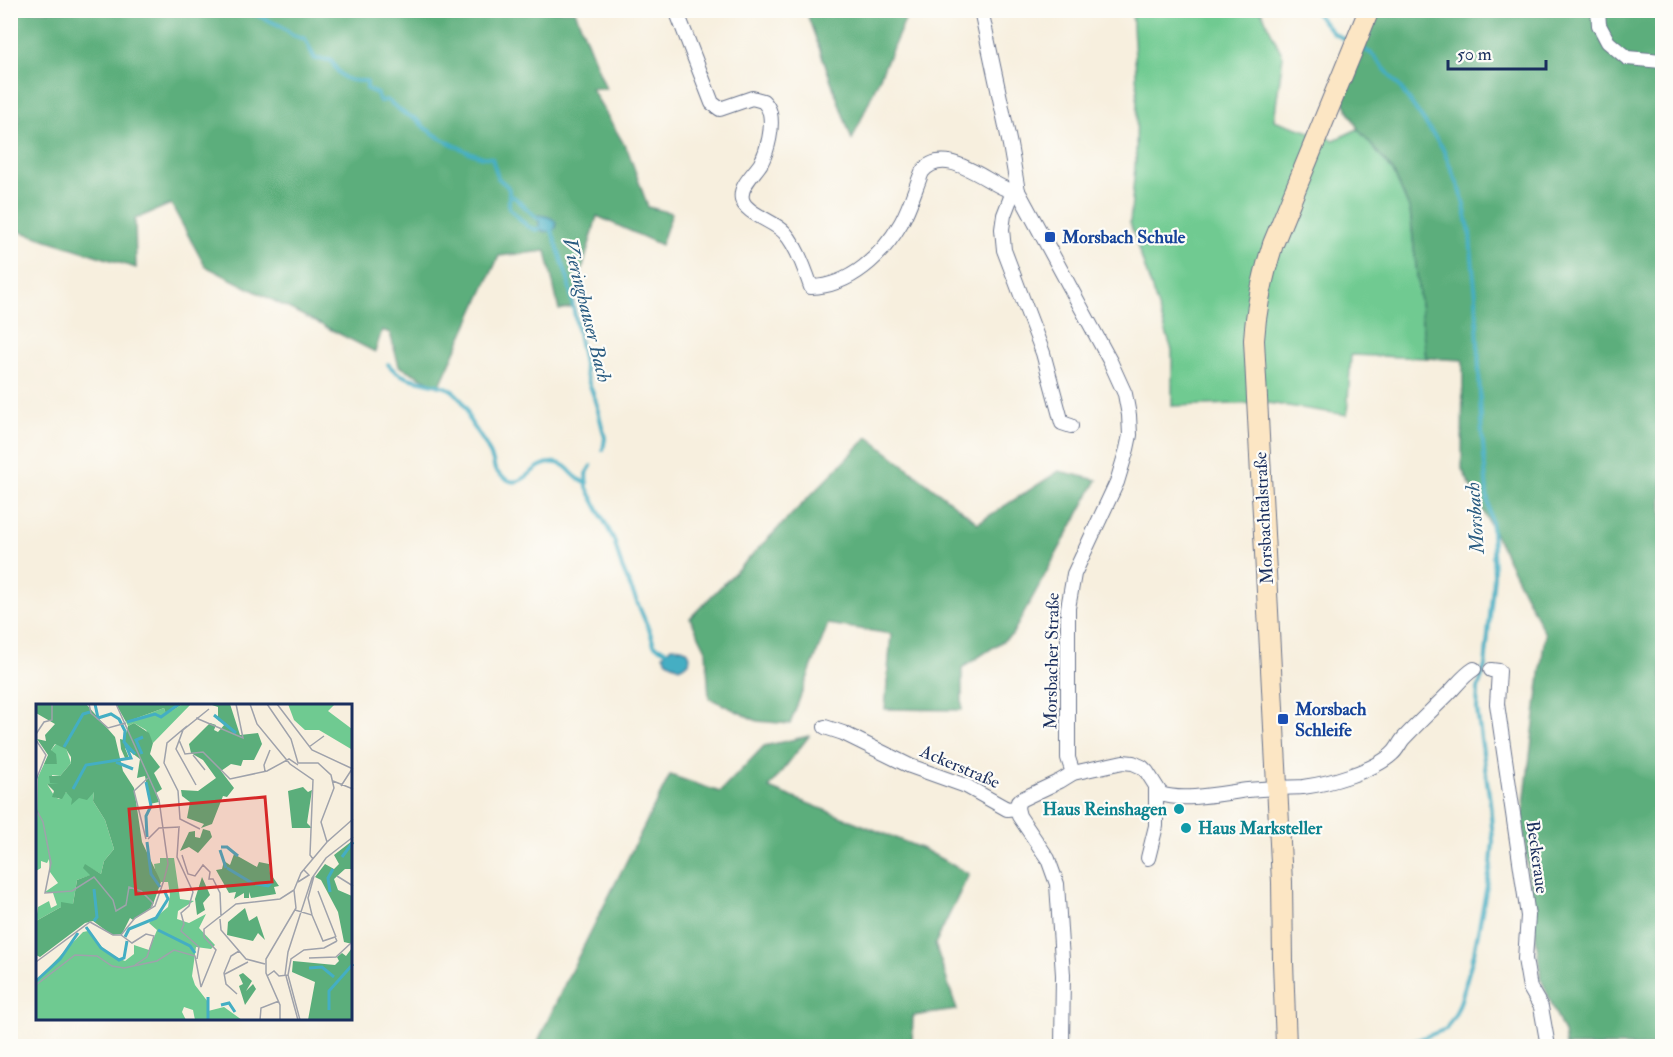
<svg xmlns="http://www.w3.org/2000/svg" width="1673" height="1057" font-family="'IM FELL Double Pica',serif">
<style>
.green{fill:#6fca91;stroke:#457c78;stroke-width:1.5}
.forest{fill:#5bae7b;stroke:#3b6e6c;stroke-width:1.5}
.water{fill:#44aec3;stroke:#306e90;stroke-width:1.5}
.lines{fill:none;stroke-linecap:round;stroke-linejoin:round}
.stream{stroke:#44aec3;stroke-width:4}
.minor-casing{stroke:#68728b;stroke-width:16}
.secondary-casing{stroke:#68728b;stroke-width:22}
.minor{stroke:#fff;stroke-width:14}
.secondary{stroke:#fce6c4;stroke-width:20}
.transit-dot{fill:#1a4fb4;stroke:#fdfcf7;stroke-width:2}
.culture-dot{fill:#0f9aa8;stroke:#fdfcf7;stroke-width:2}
.labels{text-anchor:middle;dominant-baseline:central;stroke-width:4.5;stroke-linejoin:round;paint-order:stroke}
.transit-label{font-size:18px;font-weight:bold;fill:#164399;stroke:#fdfcf7;text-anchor:start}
.street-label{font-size:18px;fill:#1b2f5e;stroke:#fdfcf7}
.culture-label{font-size:18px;font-weight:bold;fill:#0d838f;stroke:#fdfcf7;text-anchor:end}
.water-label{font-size:20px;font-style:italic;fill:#295b81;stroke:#fdfcf7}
.inset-river{fill:none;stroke:#44aec3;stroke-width:3}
.inset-road{fill:none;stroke:#9fa2ab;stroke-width:1.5}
.view{fill:#d62828;fill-opacity:0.15;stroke:#d62828;stroke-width:3}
.inset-edge{fill:none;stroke:#1b2f5e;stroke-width:3}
</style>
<rect width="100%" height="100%" fill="#fdfcf7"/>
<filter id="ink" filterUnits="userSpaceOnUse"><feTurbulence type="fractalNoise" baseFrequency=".0167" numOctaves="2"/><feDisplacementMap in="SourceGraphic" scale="12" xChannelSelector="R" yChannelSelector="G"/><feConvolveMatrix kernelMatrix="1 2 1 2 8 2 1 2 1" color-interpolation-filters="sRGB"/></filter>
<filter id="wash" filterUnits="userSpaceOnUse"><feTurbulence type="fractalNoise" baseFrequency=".008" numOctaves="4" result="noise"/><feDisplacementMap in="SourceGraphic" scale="24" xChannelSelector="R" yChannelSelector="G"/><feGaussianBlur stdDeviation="1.35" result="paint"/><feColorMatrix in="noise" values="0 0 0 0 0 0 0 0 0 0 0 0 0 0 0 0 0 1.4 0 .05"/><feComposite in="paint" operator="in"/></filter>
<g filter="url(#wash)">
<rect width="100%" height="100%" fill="#f7efde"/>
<polygon class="green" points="1132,11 1261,11 1283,56 1274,120 1334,140 1358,129 1393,171 1410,210 1426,358 1351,355 1347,415 1268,403 1172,406 1172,350 1130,223 1136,156 1137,89"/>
<g class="forest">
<polygon points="10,11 575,11 606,89 591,88 628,151 648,207 672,213 661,245 597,216 572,307 559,310 546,251 499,256 439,387 399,366 390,333 382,330 375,352 205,266 171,204 135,219 136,268 12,229 13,182 19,115 11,100"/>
<polygon points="806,11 909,11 852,140"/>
<polygon points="1378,11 1662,11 1662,1046 1566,1046 1564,1033 1541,979 1522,821 1545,634 1462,469 1463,360 1426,358 1410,210 1393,171 1358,129 1341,96"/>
<polygon points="868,437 978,523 1059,471 1097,480 1012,635 962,668 962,710 885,709 891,634 828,624 790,724 757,721 709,698 706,650 690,618"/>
<polygon points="809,736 769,788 923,849 969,874 935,944 957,1010 913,1016 912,1046 536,1046 567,979 670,775 720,792 764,746"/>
</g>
<g class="water">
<path d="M535,215C543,215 551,216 556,222V228C550,232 544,233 539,229V221L534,217Z"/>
<path d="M671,647C682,647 693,649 689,663L679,668L667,661L663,655Z"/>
</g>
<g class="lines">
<g class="stream">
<polyline points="237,10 237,13 242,14 247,10"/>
<path d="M252,10L254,14L281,26L293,35L305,39L315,59L331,60C340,78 346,82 366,81L367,83V89L378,94V97L380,101L387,100L405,114L416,119L425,128L440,138L468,152L483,157L492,158L498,178L507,186L509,190V208L527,226L536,230L539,229"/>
<polyline points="1313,10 1333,33 1350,42"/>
<polyline points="1360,47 1372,54 1400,87 1442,147 1461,192 1470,233 1471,248 1476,297 1481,421 1487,493 1492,528 1494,575 1485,666 1478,689 1477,710 1490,802 1493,841 1491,865 1474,953 1461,1000 1456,1013 1446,1029 1409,1043 1405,1046"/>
<polyline points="509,196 514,197 537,218"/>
<polyline points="549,228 552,231 568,279 586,375 595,399 605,438 603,450"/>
<path d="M388,364C401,382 429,381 448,388C455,391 463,401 466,408C468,412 468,417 470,421C472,425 476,429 478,433C486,444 493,457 495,470C524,501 527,460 556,463C569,464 573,480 587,483"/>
<polyline points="591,466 586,474 587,488 614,540 621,565 650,632 654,645 666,651"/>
</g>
</g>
</g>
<g filter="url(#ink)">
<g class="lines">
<defs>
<g id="minor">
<path d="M676,10L712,103L720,109L752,98L763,101C766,104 769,109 770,113C773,128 768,149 761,163C755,173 739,186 742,199C745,214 775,221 785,233C796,245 806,272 811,287C850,286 882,256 901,223C910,207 915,189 922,172C943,145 981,178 1004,188C1008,190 1013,190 1018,191"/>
<polyline points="981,10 1010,145 1018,191 1110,361 1125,394 1129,415 1130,435 1127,449 1117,482 1074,574 1068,608 1068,758 1073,773"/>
<polyline points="1598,10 1599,25 1608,42 1627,58 1662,61"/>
<polyline points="1018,191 1011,197 1004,215 1002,229 1004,250 1043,353 1062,423 1071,426"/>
<polyline points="1491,670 1499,671 1497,704 1528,916 1525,959 1530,988 1541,1007 1548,1046"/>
<polyline points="825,727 843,733 910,766 966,786 1007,809 1017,808"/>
<path d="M1017,808L1018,802L1022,799L1060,781L1073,773L1123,762L1133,763L1142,767L1147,772L1161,794C1183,802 1224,793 1248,790C1266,788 1284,788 1303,787C1327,784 1374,771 1392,754C1397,750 1399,744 1403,739C1417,724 1433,709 1448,694C1457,685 1464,675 1474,669"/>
<polyline points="1017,808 1019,816 1048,859 1057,884 1063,975 1062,1046"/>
<polyline points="1148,858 1156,826 1156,788"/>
</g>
<path id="secondary" d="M1286,1046L1283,962L1282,882L1254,340C1256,307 1263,276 1273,244L1369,10"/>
</defs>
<use href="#minor" class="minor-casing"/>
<use href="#secondary" class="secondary-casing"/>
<use href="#minor" class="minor"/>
<use href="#secondary" class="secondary"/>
</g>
</g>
<g class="transit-dot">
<rect x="1044" y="231" width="12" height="12" rx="3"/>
<rect x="1277" y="713" width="12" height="12" rx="3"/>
</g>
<g class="culture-dot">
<circle cx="1179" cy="809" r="6"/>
<circle cx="1186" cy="828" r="6"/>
</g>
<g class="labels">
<g class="transit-label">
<text x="1062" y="237">Morsbach Schule</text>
<text x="1295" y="709">Morsbach<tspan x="1295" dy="21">Schleife</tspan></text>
</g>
<g class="street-label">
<text transform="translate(1264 518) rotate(-93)">Morsbachtalstraße</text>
<text transform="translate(1052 661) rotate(-89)">Morsbacher Straße</text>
<text transform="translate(960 767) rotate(23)">Ackerstraße</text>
<text transform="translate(1537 857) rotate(82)">Beckeraue</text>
</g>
<g class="culture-label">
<text x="1167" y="809">Haus Reinshagen</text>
<text x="1198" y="828" text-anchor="start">Haus Marksteller</text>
</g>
<g class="water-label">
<text transform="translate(587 310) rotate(76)">Vieringhauser Bach</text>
<text transform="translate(1475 518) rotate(-94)">Morsbach</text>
</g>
</g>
<g transform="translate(36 704)">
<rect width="316" height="316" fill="#f7efde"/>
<path d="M147,0H155L117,39L110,26L98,19L92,22L90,18L128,4L130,10ZM252,0H299L292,7L316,25V52L315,45L283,26H269L258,16ZM20,40L30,44L35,59L24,72L16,71L17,79H23V82L11,80L19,93L23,95L30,88L43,94L58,88L57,97L69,116L78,145L68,157L65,170L49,161L55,171L41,176L37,200L25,203L0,217L2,203L13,197L15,204L21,201L17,189L9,188L22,179L14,168L13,155L11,159L5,157V164L0,167L2,73L8,60H21L15,46ZM124,154H138L144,195L158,197L142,207L141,215L153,219L170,210L163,224L179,241L175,245L160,243L156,272L159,281L172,298V307L188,303L206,316H159L157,306L148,303L146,308L150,316H0V277L47,228L52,227L71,249L89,257L98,250V241L113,246L121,226L113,219L132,203L134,191L132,178H125L120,171L118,160L124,159Z" fill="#6fca91"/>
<path d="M0,0L51,1L79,33L87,67L98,84L106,138L125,178L116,203L97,216L94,214L86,230L76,231L57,217L49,219L4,253L0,251V217L25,203V198L37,200L41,176L54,171L47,164L49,160L65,170L68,157L78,145L69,116L57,97L58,88L51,96L43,94L35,101L36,95L30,88L26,95L16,93L18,87L11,80L23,79H14L13,72H24L35,59V53L30,45L19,40L15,46L20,50L21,60H8L12,51L1,35L10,37L9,31L19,20L0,9ZM80,0H147L130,10L128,4L90,18ZM173,0H194L204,31L222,29L226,40L218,56H207L205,62L195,60L185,67L198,84L191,93L187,92L176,120L165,124L168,120L151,114L154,98L146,92L145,86L162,87L180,74L167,56L155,49L153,40L174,19L180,21L178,26L182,28L189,20L182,16V3ZM98,19L113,29L117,39L114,50L124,63L118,69L126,85L120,89L123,98L114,100L109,72L101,74L104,55L89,44L93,54H89L85,45L84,35L88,36L92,22ZM267,83L272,88L276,86L271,119L276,124H256L252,87ZM167,125L174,127L176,133L162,149L153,143L144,147L153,128L159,127V133L164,134ZM316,137V165H309L298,175L302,186L316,192V316H272L279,278L256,268L257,257L299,261L303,257L301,253L306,249L310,252L316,244V240L308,238L302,208L285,176L279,173L289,160L298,165L303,160L298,151ZM198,150L221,163L223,158L233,160L234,169L243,182L238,183L240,190L215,194L213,188V194H208V189L198,195L200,188L193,189L180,166L186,165L188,157L194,161ZM166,173L174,191L167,199L169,206L161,211L159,195ZM209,204L213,217L221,212L229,236L236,240L229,236L222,229L217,237L191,231L192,218ZM207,269L216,277L210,287L217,280L220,285L209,301L203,282L207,280L203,271Z" fill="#5bae7b"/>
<path class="inset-river" d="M59,0L62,14L75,10L83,15L89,27L88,38L99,50M178,11L200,29M91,18L119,10L125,13L143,0M28,43L47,10L54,8M106,50L100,36L107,33M80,58L97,65M110,78L115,102L110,112L111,133M37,85L50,61L95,54L89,39M111,138L115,170L124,183M185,143H191L202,152M184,146L190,164M306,153L317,138M191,164L216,179L232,182L236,178M294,188L292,174L297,165M58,217L61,213L58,185M50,223L65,244L83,256L88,254L91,237M122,226L154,242L159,249M89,233L93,225L120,214L132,195L128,186M273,264L286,263L298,273M0,277L24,255L42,229M185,301L193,299L199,308M293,306V287L317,260M172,316V293"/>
<path class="inset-road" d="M53,0L55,9L72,24L90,19M214,0L221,20L254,60L277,76L274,151L277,155M231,0L255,35L262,59H282L295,71L298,84L285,118L291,138M241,0L276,46L317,65M160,14L207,34L200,0M151,22L131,39L128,59L142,87L144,115L164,125M0,30L8,18L16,16V0M0,36L10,51L0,76M143,36L149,50L167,48L194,75L231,67L253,55L262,61M273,43L288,32M157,51L169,66M229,67L228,61L234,46M297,77L317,85M160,81L140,45L147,26L173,5M305,82L316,65M0,105L7,118L15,159L9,189L36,187L58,173L77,196L80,207L90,201L93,183L105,187L117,199L115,203M143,123L141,153L157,188L153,202L145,209L148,220L145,227L163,243L161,255M110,135L98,87L112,74M112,135L123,124L144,123M146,151L152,170L159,172L167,161L174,168L173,175H177L184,189L185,212M301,172L317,182M262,178L273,171L268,166M282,187L300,233M259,206L276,211L287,237L299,233L301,237M276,211L272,194L278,172M184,215L185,226L210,255L229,260M85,231L96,239L110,230L118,232L111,253L99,261M273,254L300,253L315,239M0,258L54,218L77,231H85L99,214L119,202L128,176L132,160L123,96L80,0M189,270L212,258M249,271L252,248L276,174L290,154L317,133M231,272L238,267L243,272L252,271M250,272L262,316M0,281L39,251L61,252L76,262L88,264L121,257L138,246L159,252L165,283M165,283L180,246L168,233V225L200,200L244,195L258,186M201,290L190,280L188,269L195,252L203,247M224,316L225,304L243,297M244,316V301L230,269V255L260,204L258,186L265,169L291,138L317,115M264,316L252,271L255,255L268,246L288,244L301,237"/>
<path class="view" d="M229,93L236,178L100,190L93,105Z"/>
<rect width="316" height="316" class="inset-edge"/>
</g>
<rect width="1673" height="1057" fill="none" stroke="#fdfcf7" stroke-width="36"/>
<path d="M1448 60v9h98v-9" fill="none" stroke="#1b2f5e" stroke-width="3"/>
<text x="1457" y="60" font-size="18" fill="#1b2f5e" stroke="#fdfcf7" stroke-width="4.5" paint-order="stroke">50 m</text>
</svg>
